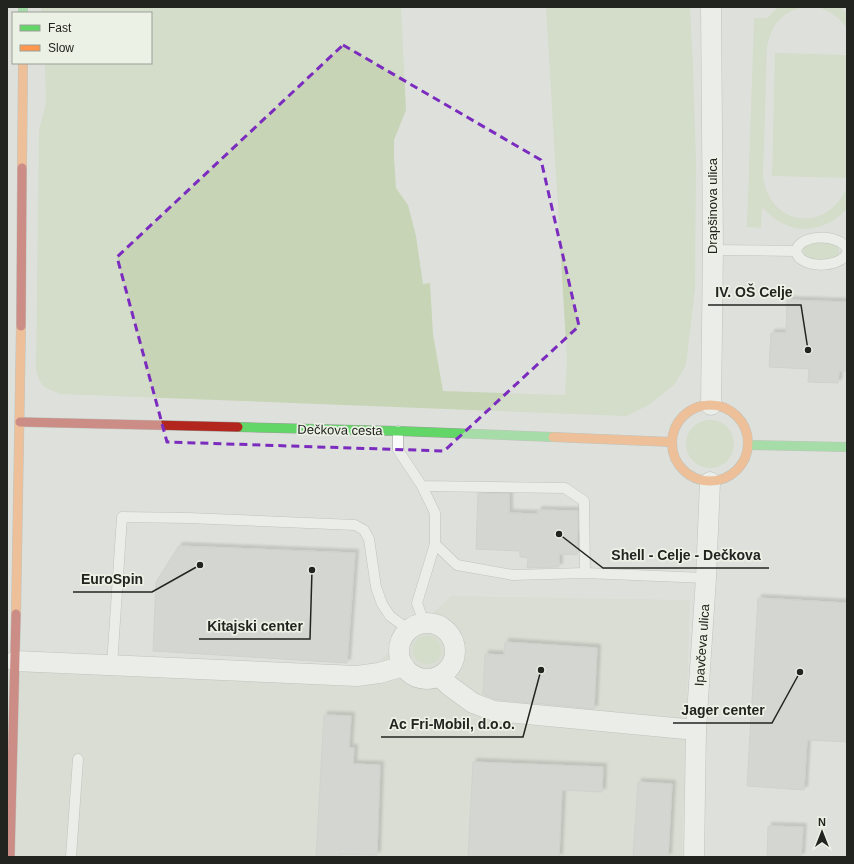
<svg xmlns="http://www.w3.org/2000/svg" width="854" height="864" font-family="Helvetica,sans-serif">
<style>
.built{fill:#d2d7cb}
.green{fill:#c8d4b6}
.building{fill:#c8c8c6;stroke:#bfbebd;filter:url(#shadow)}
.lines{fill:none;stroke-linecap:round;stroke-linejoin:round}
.lane-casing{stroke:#9b9d99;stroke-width:11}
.street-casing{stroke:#9b9d99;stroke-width:21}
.fast-casing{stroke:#9b9d99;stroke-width:10}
.slow-casing{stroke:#9b9d99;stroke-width:10}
.jam-casing{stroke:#9b9d99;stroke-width:10}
.lane{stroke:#fafafa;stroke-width:10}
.street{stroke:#fafafa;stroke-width:20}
.fast{stroke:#63d668;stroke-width:9}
.slow{stroke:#ff974d;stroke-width:9}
.jam{stroke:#b3261e;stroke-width:9}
.marked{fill:none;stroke:#7b2cbf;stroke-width:3;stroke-dasharray:8 5;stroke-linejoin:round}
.labels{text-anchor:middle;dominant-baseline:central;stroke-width:3.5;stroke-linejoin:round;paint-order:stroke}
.street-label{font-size:13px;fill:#222420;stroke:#ecf1e6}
.leader{fill:none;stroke:#222420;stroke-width:1.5}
.callout-dot{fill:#222420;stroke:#ecf1e6;stroke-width:1.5}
.callout-label{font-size:14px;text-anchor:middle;font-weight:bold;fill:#222420;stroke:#ecf1e6;stroke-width:3.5;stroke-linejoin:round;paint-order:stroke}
</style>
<defs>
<filter id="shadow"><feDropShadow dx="3.5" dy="-3.5" stdDeviation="1" flood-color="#0004"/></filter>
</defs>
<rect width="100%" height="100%" fill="#dee1db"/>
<polygon class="built" points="451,596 690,600 682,857 7,857 7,669 354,684"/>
<g class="green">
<path d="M41,7H401L406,110L394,140V156L396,188L408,205L416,236L423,284L430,283L433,334L443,391L565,395L567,360L546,7H690L693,67L696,161L695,289L686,365L674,385L647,406L626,416L60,394C44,387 40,387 36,369L39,130L46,103L45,63H151V13H41Z"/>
<path d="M778,7H804C782,11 770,26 767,48L763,175C768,226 827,235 847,187V208L846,210C820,236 786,235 762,207L761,228L747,227L754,18H767Z"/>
<path d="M817,7H840L847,13V29C839,17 830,11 817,7Z"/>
<polygon points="775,53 847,55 847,178 772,176"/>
<path d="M819,242C827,243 842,243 839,255L832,260H811L803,255V249L805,245Z"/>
<circle cx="710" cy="444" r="24"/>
<circle cx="427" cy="650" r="14"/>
</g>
<g class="building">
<polygon points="787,300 847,302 847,371 839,371 838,383 808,382 809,369 769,367 771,333 786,333"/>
<polygon points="478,493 509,494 509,513 538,514 538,510 578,511 577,555 559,554 559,567 527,568 528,558 520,557 520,551 476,549"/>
<polygon points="179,546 355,553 347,663 153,651 156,582"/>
<polygon points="758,598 847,603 847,742 807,740 804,790 747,786"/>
<polygon points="505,642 597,648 594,709 503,700 495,699 483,694 485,654 504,655"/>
<polygon points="324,715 351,716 349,748 354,748 353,764 380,765 377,855 340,854 340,857 316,857"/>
<polygon points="473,762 603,767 602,792 562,790 559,857 468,857"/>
<polygon points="638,782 672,784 668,857 633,857"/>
<polygon points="768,826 803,827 801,857 767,857"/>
</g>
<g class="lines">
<defs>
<g id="lane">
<path d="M847,249C840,234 800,233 796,251C799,269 840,269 847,253"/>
<polyline points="713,250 796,251"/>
<polyline points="398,431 398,450 422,486 565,488 584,501 585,573"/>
<polyline points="422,486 435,513 435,544 457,565 513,575 585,573 706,578"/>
<polyline points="424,623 417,603 435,544"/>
<polyline points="112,665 122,517 188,518 355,525 364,530 369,539 376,587 382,604 390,616 409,630"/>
<polyline points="71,857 78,759"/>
</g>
<g id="street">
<polyline points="711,7 713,250 711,405"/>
<circle cx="427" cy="651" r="28"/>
<polyline points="15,661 357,676 379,673 404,666"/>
<polyline points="439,676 451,687 473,703 494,711 696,730"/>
<polyline points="694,857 696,730 706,578 710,482"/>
</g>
<g id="fast">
<polyline points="23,7 23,13"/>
<polyline points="238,427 398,431 553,437"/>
<polyline points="748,445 847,447"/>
</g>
<g id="slow">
<polyline points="22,168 23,63"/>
<circle cx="710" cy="443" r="38"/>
<polyline points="553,437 672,442"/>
<polyline points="16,614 21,326"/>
</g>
<g id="jam">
<polyline points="21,326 22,168"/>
<polyline points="20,422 238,427"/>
<polyline points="10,857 16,614"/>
</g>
</defs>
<use href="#lane" class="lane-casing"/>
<use href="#street" class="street-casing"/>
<use href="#fast" class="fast-casing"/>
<use href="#slow" class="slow-casing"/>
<use href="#jam" class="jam-casing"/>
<use href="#lane" class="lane"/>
<use href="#street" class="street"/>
<use href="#fast" class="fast"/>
<use href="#slow" class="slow"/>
<use href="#jam" class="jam"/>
</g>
<path d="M0 0H854V864H0ZM343,45L541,160L579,326L444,451L167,442L117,257Z" fill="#dee1db" fill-opacity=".55" fill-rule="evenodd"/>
<path class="marked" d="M343,45L541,160L579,326L444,451L167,442L117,257Z"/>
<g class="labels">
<g class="street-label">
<text transform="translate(712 206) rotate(-90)">Drapšinova ulica</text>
<text transform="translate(340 430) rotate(1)">Dečkova cesta</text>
<text transform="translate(702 645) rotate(-86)">Ipavčeva ulica</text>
</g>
</g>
<path class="leader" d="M808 350L801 305H708M559 534L603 568H769M200 565L152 592H73M312 570L310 639H199M800 672L772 723H673M541 670L523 737H381"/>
<g class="callout-dot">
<circle cx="808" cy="350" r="4"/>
<circle cx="559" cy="534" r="4"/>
<circle cx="200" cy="565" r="4"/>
<circle cx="312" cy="570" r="4"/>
<circle cx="800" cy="672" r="4"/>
<circle cx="541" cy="670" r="4"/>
</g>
<g class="callout-label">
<text x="754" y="297">IV. OŠ Celje</text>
<text x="686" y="560">Shell - Celje - Dečkova</text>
<text x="112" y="584">EuroSpin</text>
<text x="255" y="631">Kitajski center</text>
<text x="723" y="715">Jager center</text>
<text x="452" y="729">Ac Fri-Mobil, d.o.o.</text>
</g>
<rect width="854" height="864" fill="none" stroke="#222420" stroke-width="16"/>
<rect x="12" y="12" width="140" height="52" fill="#ecf1e6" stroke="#9b9f97"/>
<rect x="20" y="25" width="20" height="6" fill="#63d668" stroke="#9b9f97"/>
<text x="48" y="32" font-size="12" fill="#222420">Fast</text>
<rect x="20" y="45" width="20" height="6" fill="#ff974d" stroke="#9b9f97"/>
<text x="48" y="52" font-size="12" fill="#222420">Slow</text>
<g transform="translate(822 832)" stroke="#ecf1e6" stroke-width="3" paint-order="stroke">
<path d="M0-3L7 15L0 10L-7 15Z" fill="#222420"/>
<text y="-6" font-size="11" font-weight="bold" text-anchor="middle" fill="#222420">N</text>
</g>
</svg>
